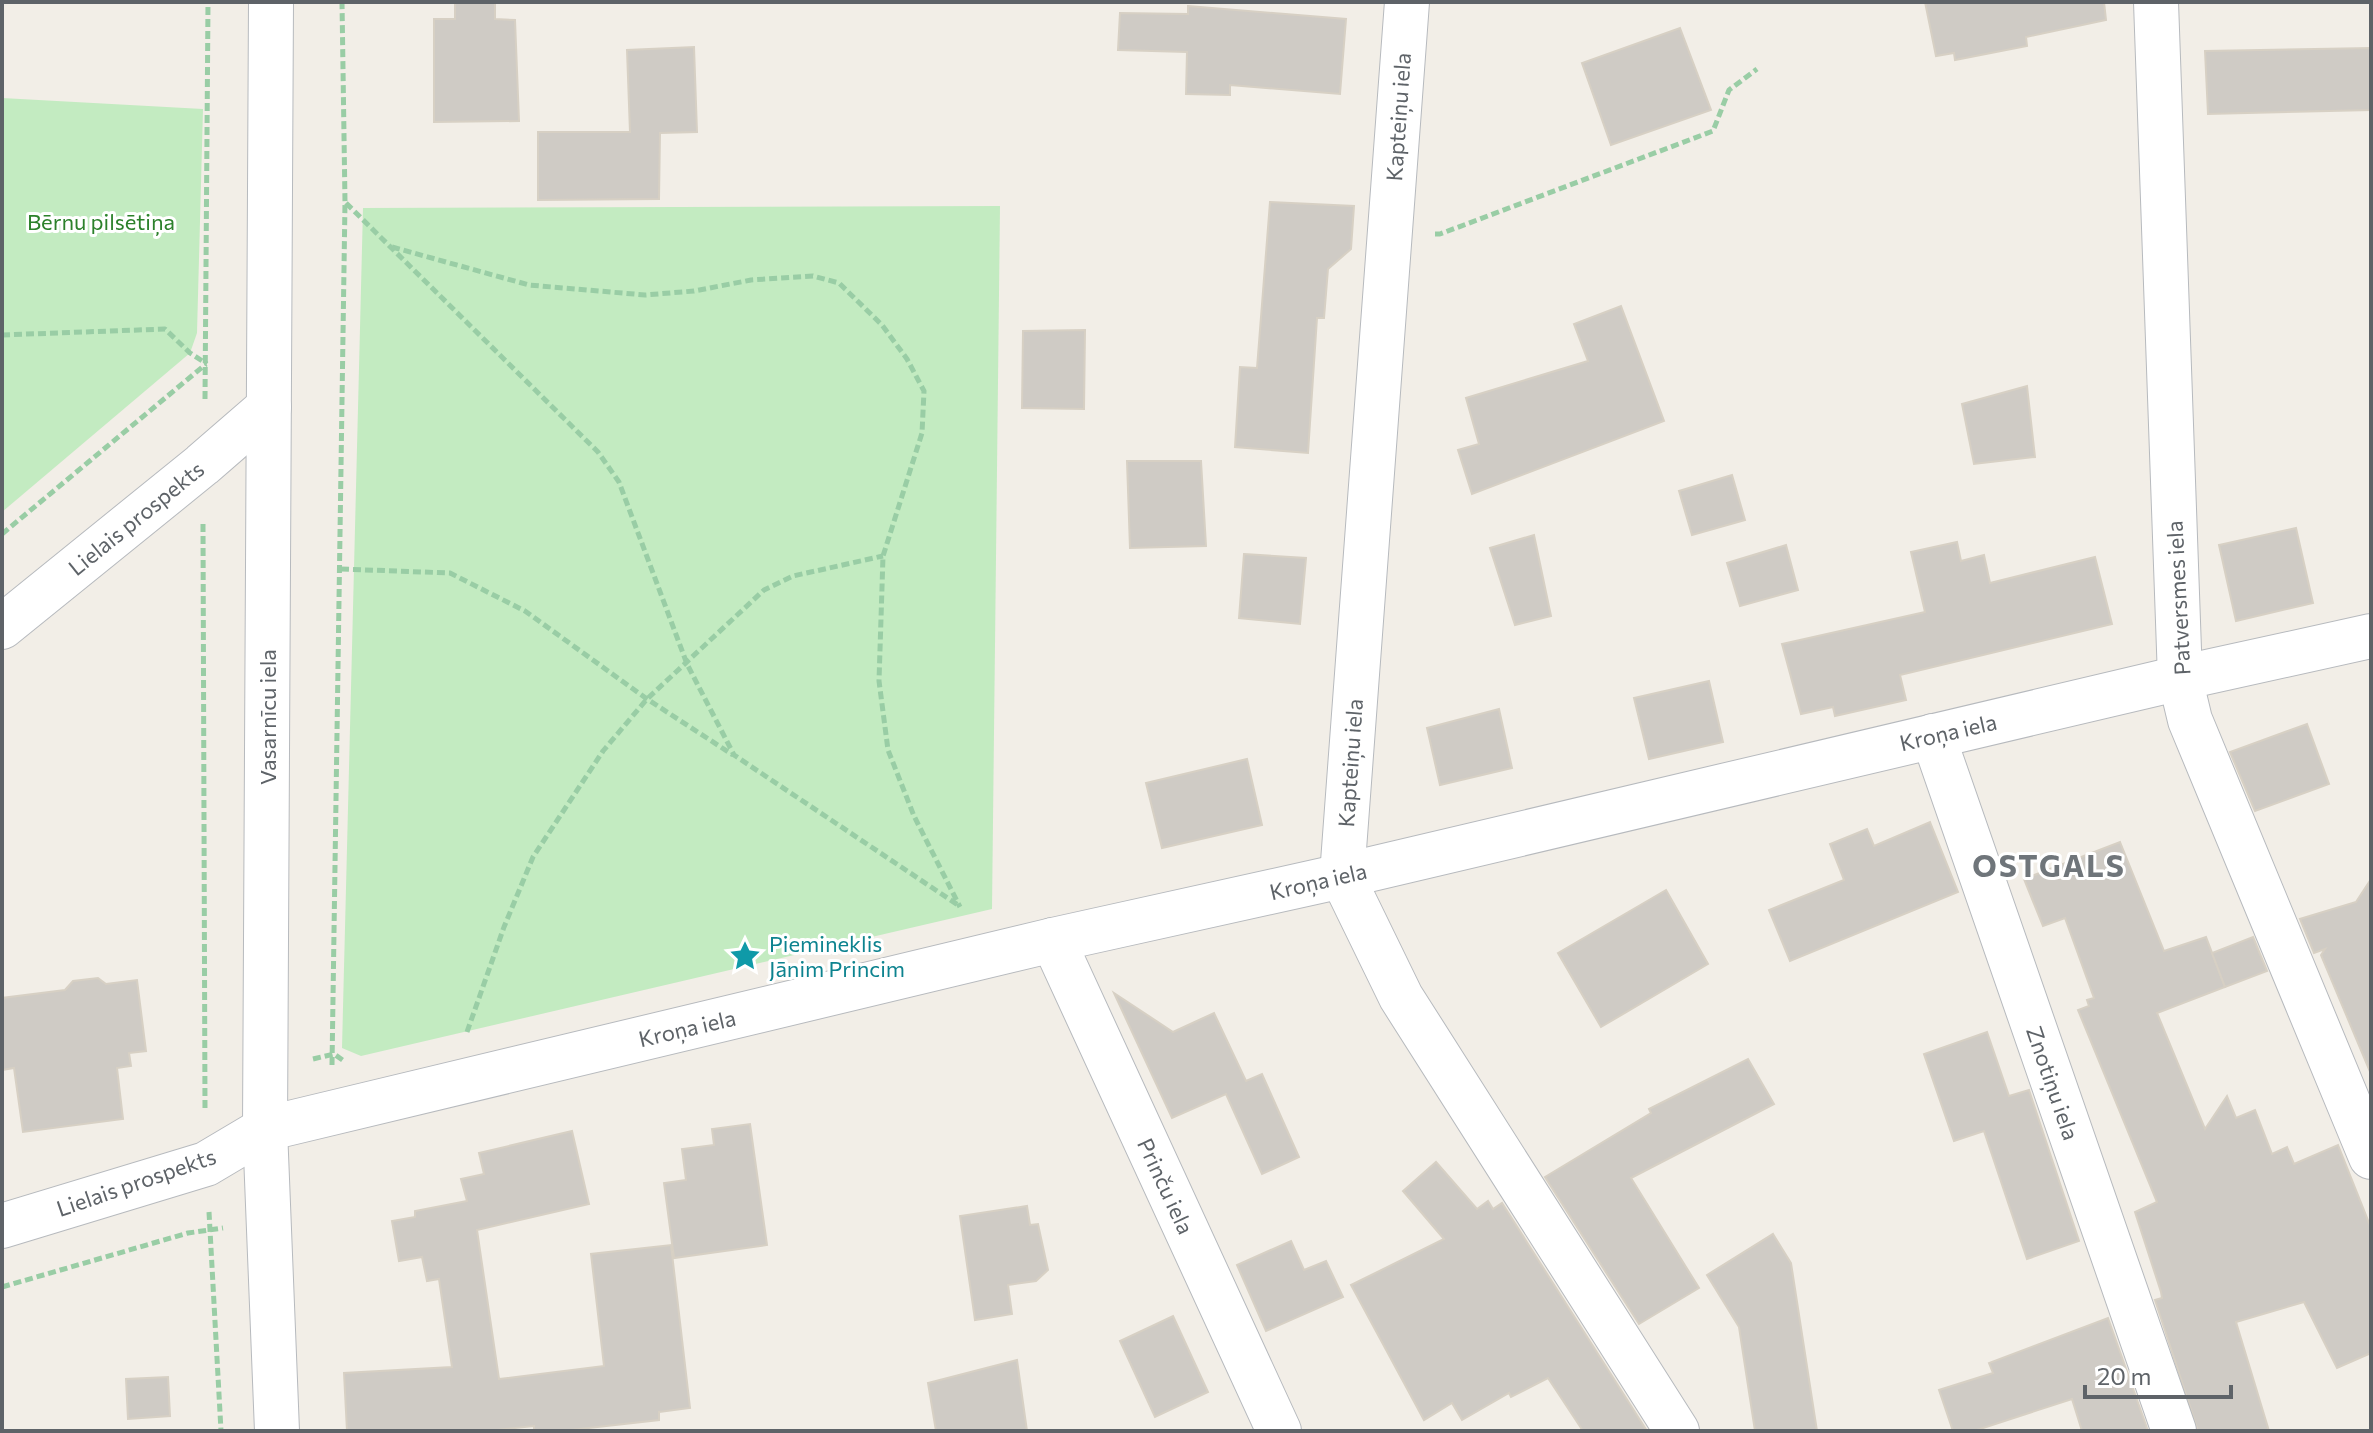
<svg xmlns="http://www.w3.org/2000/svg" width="2373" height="1433" font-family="Commissioner,sans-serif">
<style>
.green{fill:#c3ebc1}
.building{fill:#cfcbc5;stroke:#d7d0c4;stroke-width:2}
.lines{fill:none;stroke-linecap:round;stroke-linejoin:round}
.minor-casing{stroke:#b7babe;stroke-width:46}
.path{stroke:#99cda5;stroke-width:5;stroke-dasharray:8 4;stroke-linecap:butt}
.minor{stroke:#fff;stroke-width:44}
.labels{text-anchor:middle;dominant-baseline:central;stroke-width:6;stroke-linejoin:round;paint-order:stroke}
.street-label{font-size:22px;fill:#5e6368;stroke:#fff}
.park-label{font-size:22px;fill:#2c812b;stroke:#fff}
.culture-label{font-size:22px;fill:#0d838f;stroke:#fff;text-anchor:start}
.district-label{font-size:30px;font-weight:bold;letter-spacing:2px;fill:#6f757a;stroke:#fff}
</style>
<rect width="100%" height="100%" fill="#f2eee7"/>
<g class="green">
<polygon points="2,98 203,109 197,333 190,353 2,512"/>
<polygon points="1000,206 992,909 361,1056 342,1048 363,208"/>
</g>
<g class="building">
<polygon points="455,2 495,2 495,19 515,20 519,121 434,122 434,19 455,19"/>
<polygon points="1925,2 2104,2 2106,20 2026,37 2027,46 1955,60 1954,53 1936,56"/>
<polygon points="1188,6 1346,19 1340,94 1230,85 1230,95 1186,94 1187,52 1118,50 1120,13 1188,14"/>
<polygon points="1680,28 1711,110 1611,145 1582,63"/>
<polygon points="694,47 697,132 660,133 659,199 538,200 538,132 630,132 627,50"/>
<polygon points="2371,48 2371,110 2208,114 2205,51"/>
<polygon points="1270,202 1354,206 1351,249 1328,269 1324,318 1317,318 1308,453 1235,447 1240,367 1257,368"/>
<polygon points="1621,306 1664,421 1472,494 1458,450 1479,444 1466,398 1588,361 1574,324"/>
<polygon points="1085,330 1084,409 1022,408 1023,331"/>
<polygon points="2027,386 2035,457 1974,464 1962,404"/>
<polygon points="1127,461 1201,461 1206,546 1130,548"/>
<polygon points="1732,475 1745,520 1692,535 1679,491"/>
<polygon points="2296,528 2313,603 2236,621 2219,545"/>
<polygon points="1534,535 1551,616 1515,625 1490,548"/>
<polygon points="1957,542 1961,561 1984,555 1990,583 2095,557 2112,624 1900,675 1906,700 1835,716 1833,707 1801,714 1782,644 1925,612 1911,552"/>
<polygon points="1786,545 1798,590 1740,606 1727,563"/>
<polygon points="1244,554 1306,558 1300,624 1239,618"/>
<polygon points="1709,681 1723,742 1649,759 1634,698"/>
<polygon points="1499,709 1512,768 1440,785 1427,728"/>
<polygon points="2307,724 2329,784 2255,811 2230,752"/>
<polygon points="1247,759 1262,825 1162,848 1146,783"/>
<polygon points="1930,822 1958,892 1790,961 1769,910 1844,880 1830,844 1867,829 1874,846"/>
<polygon points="2120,842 2164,951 2206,937 2225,987 2157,1013 2205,1129 2227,1096 2236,1118 2255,1110 2272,1154 2287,1147 2294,1164 2338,1145 2371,1228 2371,1353 2337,1368 2304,1302 2236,1322 2269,1431 2198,1431 2155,1300 2162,1298 2161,1292 2135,1212 2157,1202 2078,1010 2089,1006 2087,1000 2094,998 2065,918 2043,926 2024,879"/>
<polygon points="2371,879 2371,1074 2321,955 2325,949 2314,953 2300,919 2356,902"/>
<polygon points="1666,890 1708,964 1601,1027 1558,953"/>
<polygon points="2253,937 2267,971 2225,987 2212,953"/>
<polygon points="98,978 106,984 137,980 146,1051 129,1053 131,1066 117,1068 123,1119 23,1132 14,1068 2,1070 2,998 65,990 73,981"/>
<polygon points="1114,993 1173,1032 1214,1013 1246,1081 1262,1074 1299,1157 1262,1174 1226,1094 1172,1118"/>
<polygon points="1987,1032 2009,1096 2029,1090 2079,1241 2027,1259 1984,1131 1954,1141 1924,1054"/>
<polygon points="1748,1059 1774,1104 1631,1178 1699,1288 1639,1324 1545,1177 1651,1113 1649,1109"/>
<polygon points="750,1124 767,1245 674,1258 664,1183 686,1180 682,1149 714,1145 712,1129"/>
<polygon points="572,1131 589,1204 477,1230 499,1379 604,1366 591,1254 671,1245 690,1408 659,1412 659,1420 562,1431 534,1431 534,1426 488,1431 347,1431 344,1373 452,1367 439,1279 427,1281 422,1257 399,1261 392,1221 415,1217 415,1211 467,1201 461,1179 484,1174 479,1153"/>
<polygon points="1436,1162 1477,1209 1488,1201 1493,1209 1502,1203 1647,1431 1583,1431 1548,1378 1511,1397 1509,1393 1462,1420 1452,1403 1424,1420 1351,1285 1444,1239 1403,1191"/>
<polygon points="1027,1206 1030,1225 1038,1224 1048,1270 1036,1281 1008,1285 1012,1314 975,1320 960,1216"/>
<polygon points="1773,1234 1791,1263 1817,1431 1755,1431 1739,1327 1707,1275"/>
<polygon points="1291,1241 1304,1270 1326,1261 1343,1297 1266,1331 1237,1265"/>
<polygon points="1173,1316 1208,1392 1155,1417 1120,1341"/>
<polygon points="2108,1318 2148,1431 2082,1431 2072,1399 1974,1431 1953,1431 1939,1390 1993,1373 1989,1363"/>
<polygon points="1017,1360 1027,1431 936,1431 928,1383"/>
<polygon points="168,1377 170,1416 128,1419 126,1379"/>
</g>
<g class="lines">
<defs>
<g id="minor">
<polyline points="271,2 265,1129 277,1431"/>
<polyline points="1407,2 1342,876 1401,997 1677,1431"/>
<polyline points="2156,2 2180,678 2190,720 2371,1157"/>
<polyline points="2,627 202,465 269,407"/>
<polyline points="1933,736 2174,1431"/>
<polyline points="1053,940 1279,1431"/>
<polyline points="2,1226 206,1164 265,1129 1053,940 1342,876 2180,678 2371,636"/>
</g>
</defs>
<use href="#minor" class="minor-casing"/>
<g class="path">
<polyline points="346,203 598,452 619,482 687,664 734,755 958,905"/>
<polyline points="1435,234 1440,234 1713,131 1729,90 1757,69"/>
<polyline points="392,247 529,285 645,295 694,291 751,280 813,276 839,283 882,325 907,359 924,391 922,433 883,556 879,681 888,750 914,816 960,907"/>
<polyline points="2,335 165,329 190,353 207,364"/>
<polyline points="205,399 208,2"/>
<polyline points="203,524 205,1110"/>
<polyline points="2,534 206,364"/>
<polyline points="341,569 450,573 525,611 647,699 733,755"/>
<polyline points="467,1032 504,927 533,857 603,751 647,699 764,590 793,576 883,556"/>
<polyline points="313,1059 334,1054 344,1061"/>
<polyline points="332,1065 345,202 342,2"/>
<polyline points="209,1212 221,1431"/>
<polyline points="2,1287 188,1233 223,1228"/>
</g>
<use href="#minor" class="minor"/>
</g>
<defs>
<symbol id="sight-bare" viewBox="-9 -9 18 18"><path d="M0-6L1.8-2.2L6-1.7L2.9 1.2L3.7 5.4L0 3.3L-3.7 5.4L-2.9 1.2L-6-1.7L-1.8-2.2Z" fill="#0f9aa8" stroke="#fff" stroke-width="2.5" paint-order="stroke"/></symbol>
</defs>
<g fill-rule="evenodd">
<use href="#sight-bare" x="723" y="934" width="44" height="44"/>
</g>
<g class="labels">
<g class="street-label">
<text transform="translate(1398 117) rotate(-86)">Kapteiņu iela</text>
<text transform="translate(136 518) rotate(-39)">Lielais prospekts</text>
<text transform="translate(2178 598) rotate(-93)">Patversmes iela</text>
<text transform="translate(267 717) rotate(-90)">Vasarnīcu iela</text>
<text transform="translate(1948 732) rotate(-13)">Kroņa iela</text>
<text transform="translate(1350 763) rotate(-86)">Kapteiņu iela</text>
<text transform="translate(1318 881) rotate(-13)">Kroņa iela</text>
<text transform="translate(687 1028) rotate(-13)">Kroņa iela</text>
<text transform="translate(2053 1083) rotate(71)">Znotiņu iela</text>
<text transform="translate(136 1182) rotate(-19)">Lielais prospekts</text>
<text transform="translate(1166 1186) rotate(65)">Prinču iela</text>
</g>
<g class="park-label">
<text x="101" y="221">Bērnu pilsētiņa</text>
</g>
<g class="culture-label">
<text x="769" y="943">Piemineklis<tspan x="769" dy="25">Jānim Princim</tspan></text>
</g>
<g class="district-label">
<text x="2049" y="864">OSTGALS</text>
</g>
</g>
<rect width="2373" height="1433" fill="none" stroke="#5e6368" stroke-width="8"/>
<path d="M2085 1385v12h146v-12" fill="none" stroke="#5e6368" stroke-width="4"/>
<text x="2097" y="1385" font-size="24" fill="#5e6368" stroke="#ffffff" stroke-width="6" paint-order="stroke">20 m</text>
</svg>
